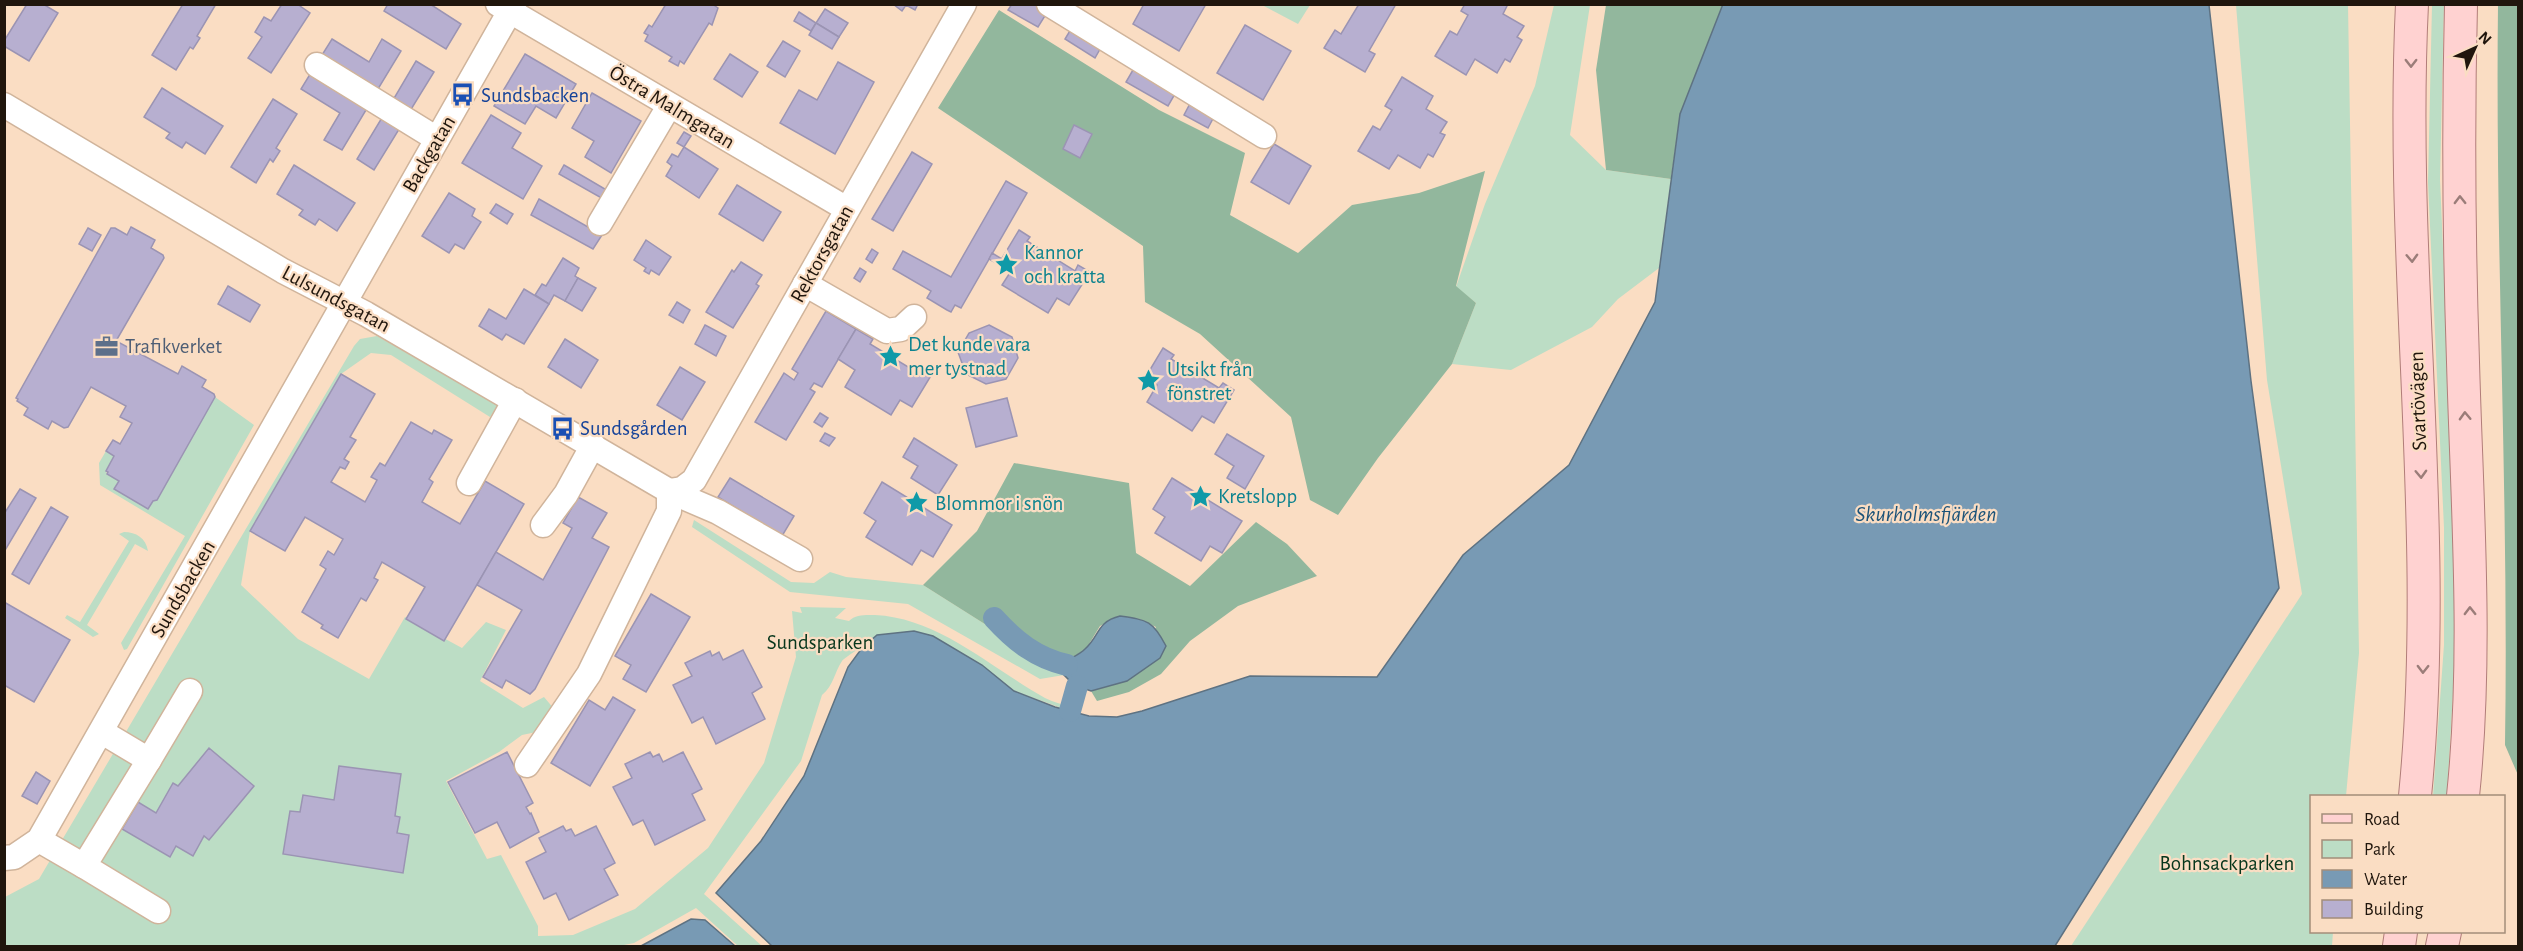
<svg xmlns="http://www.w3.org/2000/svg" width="2523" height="951" font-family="'Alegreya Sans',sans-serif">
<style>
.green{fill:#bcddc5}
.forest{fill:#92b79d}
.water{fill:#789ab4;stroke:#5e7282;stroke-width:1.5}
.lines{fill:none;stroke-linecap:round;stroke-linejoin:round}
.canal{stroke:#789ab4;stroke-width:22}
.building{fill:#b7afd0;stroke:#9b94b3;stroke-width:1.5}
.minor-casing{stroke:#d0b49b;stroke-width:27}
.major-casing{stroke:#b17d79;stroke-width:34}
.minor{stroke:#fff;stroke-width:24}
.major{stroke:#ffd2d1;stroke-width:32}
.oneway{stroke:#9b7d79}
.labels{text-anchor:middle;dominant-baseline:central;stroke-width:4.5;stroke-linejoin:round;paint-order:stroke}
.transit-label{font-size:21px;fill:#164399;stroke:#faddc3;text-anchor:start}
.street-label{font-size:21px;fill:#20160d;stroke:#faddc3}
.culture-label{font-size:21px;fill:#0d838f;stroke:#faddc3;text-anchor:start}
.service-label{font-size:21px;fill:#4e5e75;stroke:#faddc3;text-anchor:start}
.park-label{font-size:21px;fill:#07361c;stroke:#faddc3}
.water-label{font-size:22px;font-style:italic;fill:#1c5379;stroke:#faddc3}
</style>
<rect width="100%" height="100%" fill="#faddc3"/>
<g class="green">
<polygon points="1262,5 1310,5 1298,24"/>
<polygon points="1554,5 1590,5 1570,135 1606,170 1671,179 1659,268 1618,299 1592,327 1511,370 1452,364 1476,303 1456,287 1485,204 1535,86"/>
<polygon points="2236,5 2348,5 2359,653 2346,796 2312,796 2312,932 2333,932 2332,946 2071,946 2302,594 2267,380"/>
<polygon points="2432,5 2444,5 2440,179 2455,527 2456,642 2447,796 2433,796 2444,645 2444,528 2428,182"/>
<path d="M377,336L498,405L490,417L391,355L371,353L341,374L250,531L241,585L298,639L369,679L405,617L462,648L486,622L506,630L480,681L523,708L544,697L560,716L546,730L522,735L499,752L446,781L487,859L501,855L538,926V936L573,935L635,909L708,848L764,763L796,657L792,611L802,613L800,607L846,608L835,618L849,621C856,614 866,615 875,615C939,618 991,668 1045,698C1053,702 1062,704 1071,707L1070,711L1014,691L982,665L878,635C871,641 844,658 842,661C834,673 834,685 822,695L801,761L704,894L762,946H738L696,908L634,943L619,946H5V897L39,879L354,346L360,339Z"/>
<polygon points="215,397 254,425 127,649 124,650 121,643 185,536 100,485 99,463 106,451 114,456 106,471 107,474 119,481 114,489 148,508"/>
<polygon points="694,520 791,582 814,583 830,572 846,577 923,585 1040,659 1068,660 1064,675 1040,679 908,604 790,592 692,527"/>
<path d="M124,532C136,532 146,538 148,551L135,544L87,625L99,634L93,637L65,618L67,615L80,622L129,541L119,534Z"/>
</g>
<g class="forest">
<polygon points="1606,5 1723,5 1680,114 1671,179 1606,170 1596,70"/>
<path d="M2498,5H2518V775L2505,745C2509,498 2495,252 2498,5Z"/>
<polygon points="999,10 1159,110 1245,153 1230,215 1298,253 1352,205 1419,193 1485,171 1456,286 1476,303 1452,364 1378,458 1338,515 1310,500 1291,417 1200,334 1145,302 1143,246 938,108"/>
<polygon points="1014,463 1129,483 1136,553 1190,586 1256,522 1287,544 1317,576 1238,606 1190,641 1161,674 1129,692 1097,701 1091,691 1127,681 1156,627 1139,619 1120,616 1100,626 1086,649 1068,660 1040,659 923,585 977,531"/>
</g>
<g class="water">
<polygon points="1723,4 2209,5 2251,381 2279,588 2055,946 772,946 716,893 761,841 804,776 848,667 862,648 877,635 914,631 933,636 982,665 1014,691 1055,707 1089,716 1117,717 1142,711 1250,676 1377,677 1463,555 1569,465 1655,302 1680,114"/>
<path d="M1120,616C1148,620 1153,621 1166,646L1160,658L1127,681L1091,691L1074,685L1064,675L1068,660C1073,657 1080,654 1085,649C1100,636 1096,622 1120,616Z"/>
<polygon points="691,919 705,920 735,946 641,946"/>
</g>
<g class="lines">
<g class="canal">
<path d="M994,618C1015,641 1036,658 1067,665"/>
<polyline points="1070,711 1077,686"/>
</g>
</g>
<g class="building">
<polygon points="27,4 43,4 58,13 29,61 4,46 4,41"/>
<polygon points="183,4 216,4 197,36 200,38 193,49 190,47 176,70 152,55"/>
<polygon points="282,4 297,4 310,13 271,73 248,58 262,37 255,32 264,17 271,21"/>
<polygon points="388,4 430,4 461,24 446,49 384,11"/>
<polygon points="666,4 712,4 718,8 712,25 709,23 684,64 680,61 678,66 669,61 672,57 645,41 648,35 644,33 649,25 652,27"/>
<polygon points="893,4 918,4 915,10 906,5 902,11"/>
<polygon points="1012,4 1038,4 1048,11 1038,27 1008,10"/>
<polygon points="1144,4 1206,4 1179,51 1133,24"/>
<polygon points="1359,4 1396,4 1369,51 1375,54 1365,72 1324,48 1335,30 1341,34"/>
<polygon points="1465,4 1508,4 1503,14 1524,26 1517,37 1522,40 1510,62 1505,59 1497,73 1475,59 1466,75 1435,56 1450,31 1457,35 1468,15 1461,11"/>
<polygon points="825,9 848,23 839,37 816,23"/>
<polygon points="799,12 816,23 811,31 794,21"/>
<polygon points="816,23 839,37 832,49 809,35"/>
<polygon points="1074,24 1104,42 1095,58 1065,39"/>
<polygon points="1245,25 1291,51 1263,100 1217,73"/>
<polygon points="332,39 369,62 382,39 401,51 378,89 322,55"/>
<polygon points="783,41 800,51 785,77 767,66"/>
<polygon points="525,54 576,84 556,118 536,106 525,124 494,106"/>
<polygon points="730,54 758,72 742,97 714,79"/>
<polygon points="416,61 434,72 410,111 393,100"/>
<polygon points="838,62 874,82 835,154 780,123 799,90 817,100"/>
<polygon points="1137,63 1179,87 1168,106 1126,82"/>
<polygon points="312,71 369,105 342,150 324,140 340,113 301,89"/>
<polygon points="1402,77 1433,96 1426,109 1447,122 1440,133 1445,135 1433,157 1428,154 1420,168 1398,155 1389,169 1358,151 1373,126 1380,130 1392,110 1385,106"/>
<polygon points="162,88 223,126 205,154 186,142 182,148 166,138 170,133 144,117"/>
<polygon points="592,93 641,121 611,173 585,157 594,141 572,128"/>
<polygon points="1193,98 1217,111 1208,128 1184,115"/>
<polygon points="273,99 297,114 276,148 280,151 273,162 270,159 256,183 231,167"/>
<polygon points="491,115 521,133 512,148 542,166 523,199 462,163"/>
<polygon points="383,116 401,126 374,170 357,159"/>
<polygon points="1074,125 1092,134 1080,158 1063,149"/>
<polygon points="684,132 691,136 684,147 677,143"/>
<polygon points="1274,144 1311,166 1289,204 1251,182"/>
<polygon points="684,147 718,169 699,198 666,176 672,166 667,162 672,154 678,157"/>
<polygon points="912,152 932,164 893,231 872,219"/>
<polygon points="294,165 355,203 337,231 319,219 315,225 299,215 303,210 277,194"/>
<polygon points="564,165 610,192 605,200 559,174"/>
<polygon points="1006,181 1027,193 961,308 955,305 951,312 947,310 927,298 931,291 893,269 903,251 951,277"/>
<polygon points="737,185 781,212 763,241 719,214"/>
<polygon points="449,193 475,209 472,216 481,222 464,249 455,244 449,253 422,236"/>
<polygon points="539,199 602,235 593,249 531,215"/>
<polygon points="496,204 513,214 507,224 490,213"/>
<polygon points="131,227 155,240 151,248 163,255 164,258 116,341 178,374 182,366 206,380 202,387 214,394 215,397 157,500 153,501 148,509 114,489 119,481 107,474 108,472 106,471 114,456 106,451 113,440 120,444 132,423 120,417 126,406 91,387 68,427 64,428 52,421 48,429 24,415 28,408 17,401 18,399 16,398 111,228 115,228 127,235"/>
<polygon points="88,228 101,235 92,251 79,244"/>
<polygon points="1019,230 1030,237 1027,241 1075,271 1078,265 1090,272 1069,305 1057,298 1048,313 1002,285 1013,268 1001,260"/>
<polygon points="646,240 671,257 659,275 651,270 649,274 644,271 646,268 634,260"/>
<polygon points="872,249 878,253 872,263 866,259"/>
<polygon points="992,253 1002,259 1003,262 1001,266 989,259"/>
<polygon points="563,258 579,268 575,276 578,278 565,301 554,295 549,304 535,295 542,284 546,286"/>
<polygon points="741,262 762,275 756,284 759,286 733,328 706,312 732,270 734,272"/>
<polygon points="860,268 866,272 860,282 854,278"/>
<polygon points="578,278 596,288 582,311 565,301"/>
<polygon points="228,286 260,305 250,322 218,304"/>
<polygon points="524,289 549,304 524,344 506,334 502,340 479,326 489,309 506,319"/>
<polygon points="677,302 690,310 683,323 669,315"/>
<polygon points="826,311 856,329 822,387 814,383 810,389 815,392 786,440 755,422 784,373 794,380 798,373 792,369"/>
<polygon points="705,325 726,336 716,356 695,344"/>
<polygon points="989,325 1012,337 1018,358 1006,379 986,384 966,374 958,352 969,333"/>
<polygon points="856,329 873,339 870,344 918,373 921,368 932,374 912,407 900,400 891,415 845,387 855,370 838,359"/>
<polygon points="565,339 598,360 581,388 548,367"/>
<polygon points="1163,348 1174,355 1171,359 1219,388 1223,383 1234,390 1214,423 1202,416 1192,431 1147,402 1157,385 1145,378"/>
<polygon points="680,367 705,382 682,420 657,405"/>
<polygon points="341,374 375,394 350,437 356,440 344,459 349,462 345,469 340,467 331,482 365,502 377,480 371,477 380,463 385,466 411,422 432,434 434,430 452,440 429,479 433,482 422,502 460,524 485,481 524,504 444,641 406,619 425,587 382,562 374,578 378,580 366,601 361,598 338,638 321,628 323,625 302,612 326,569 320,565 328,551 334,555 343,539 305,517 285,551 250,531"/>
<polygon points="1007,398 1017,436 976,447 966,408"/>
<polygon points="820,413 828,418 822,427 814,422"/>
<polygon points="825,433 835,438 829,446 820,441"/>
<polygon points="1227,434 1264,456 1245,489 1227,478 1234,466 1215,454"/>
<polygon points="914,438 957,465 938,495 911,478 918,466 903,457"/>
<polygon points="730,478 794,516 782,536 718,497"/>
<polygon points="1172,478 1242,521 1222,553 1210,546 1201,561 1155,533 1165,517 1153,509"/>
<polygon points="882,482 952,525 933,557 921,550 912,565 866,537 876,521 864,513"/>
<polygon points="20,489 36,498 4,552 4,514"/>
<polygon points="578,497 607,513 592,538 609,547 535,689 530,694 506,680 502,688 483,677 522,610 477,585 496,552 543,580 572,528 563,523"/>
<polygon points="51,507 68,517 29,584 12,574"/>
<polygon points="651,594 690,617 646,692 623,679 631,665 615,656"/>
<polygon points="4,602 70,640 34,702 4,685"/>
<polygon points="743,650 762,687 752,693 765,719 716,744 703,717 692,723 673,685 692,676 685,663 710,651 712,656 719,652 723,660"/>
<polygon points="613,697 635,710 590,786 551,763 589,700 605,710"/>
<polygon points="209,748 254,786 209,840 204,836 193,856 176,846 170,857 122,829 138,802 156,813 173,783 178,786"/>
<polygon points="507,752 533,803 526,807 530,814 531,813 539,832 510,848 497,822 475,833 448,782"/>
<polygon points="650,752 653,757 659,754 663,762 683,752 702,789 692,794 705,820 655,845 643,820 633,825 613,787 632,778 625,764"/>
<polygon points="339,766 401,774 395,816 400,817 397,833 409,835 403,873 283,854 290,811 300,812 303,795 334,800"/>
<polygon points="36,772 50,781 37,804 22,796"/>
<polygon points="563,826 566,831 571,829 575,836 596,826 615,863 604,869 618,895 569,920 556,893 544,899 526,862 546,852 539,838"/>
</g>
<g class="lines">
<defs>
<g id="minor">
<polyline points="498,4 847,209"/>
<polyline points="1049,4 1264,136"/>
<polyline points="317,65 437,139"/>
<polyline points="4,105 283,271 366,314 669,491 718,512 800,559"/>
<polyline points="600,223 669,106"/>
<polyline points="805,284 887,331 901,329 914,317"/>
<polyline points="469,483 515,400"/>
<polyline points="669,491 682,489 694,480 964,4"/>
<polyline points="543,525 566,494 593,445"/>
<polyline points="102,732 149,760 190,691"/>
<polyline points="149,760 84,866 158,911"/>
<polyline points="527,765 589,674 669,511 669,491"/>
<polyline points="39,840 84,866"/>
<polyline points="4,858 14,857 39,840 514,4"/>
</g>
<g id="major">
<path d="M2412,4C2399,269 2441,533 2415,796"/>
<path d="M2461,4C2458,124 2459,243 2463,362C2467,507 2478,652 2463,796"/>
<polyline points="2399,946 2401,932"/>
<polyline points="2442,946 2445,932"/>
</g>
</defs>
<use href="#minor" class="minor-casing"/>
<use href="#major" class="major-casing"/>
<use href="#minor" class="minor"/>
<use href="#major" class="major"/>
</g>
<defs><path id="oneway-chevron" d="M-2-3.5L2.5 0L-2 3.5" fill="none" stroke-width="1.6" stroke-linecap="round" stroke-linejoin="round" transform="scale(1.5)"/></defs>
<g class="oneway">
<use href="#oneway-chevron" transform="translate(2411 63) rotate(90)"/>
<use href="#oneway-chevron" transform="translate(2460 200) rotate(-91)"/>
<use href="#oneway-chevron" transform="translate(2412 258) rotate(88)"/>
<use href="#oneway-chevron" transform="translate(2465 416) rotate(-92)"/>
<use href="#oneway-chevron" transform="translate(2421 474) rotate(88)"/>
<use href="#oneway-chevron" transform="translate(2470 611) rotate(-91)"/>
<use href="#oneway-chevron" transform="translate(2423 669) rotate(91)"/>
</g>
<defs>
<symbol id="bus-bare" viewBox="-9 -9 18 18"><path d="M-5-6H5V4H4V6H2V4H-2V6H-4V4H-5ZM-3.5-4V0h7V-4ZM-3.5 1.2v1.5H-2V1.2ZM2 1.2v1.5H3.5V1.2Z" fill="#1a4fb4" stroke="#faddc3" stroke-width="2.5" paint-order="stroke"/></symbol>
<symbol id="sight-bare" viewBox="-9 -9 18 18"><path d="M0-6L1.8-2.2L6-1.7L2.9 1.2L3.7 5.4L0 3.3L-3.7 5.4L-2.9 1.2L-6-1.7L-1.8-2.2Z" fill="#0f9aa8" stroke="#faddc3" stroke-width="2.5" paint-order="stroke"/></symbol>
<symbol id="office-bare" viewBox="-9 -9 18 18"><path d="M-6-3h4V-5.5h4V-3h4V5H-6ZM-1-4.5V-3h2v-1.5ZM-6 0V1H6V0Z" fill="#5c6f8a" stroke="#faddc3" stroke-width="2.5" paint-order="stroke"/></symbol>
</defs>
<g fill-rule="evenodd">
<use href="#bus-bare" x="446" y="78" width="33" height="33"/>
<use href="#sight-bare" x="990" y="248" width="33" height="33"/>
<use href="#office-bare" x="90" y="330" width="33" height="33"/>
<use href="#sight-bare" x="874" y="340" width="33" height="33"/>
<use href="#sight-bare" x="1132" y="364" width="33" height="33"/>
<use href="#bus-bare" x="546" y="412" width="33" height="33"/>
<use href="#sight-bare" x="1184" y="480" width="33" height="33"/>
<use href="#sight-bare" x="900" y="486" width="33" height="33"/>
</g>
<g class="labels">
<g class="transit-label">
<text x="481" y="95">Sundsbacken</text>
<text x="580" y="428">Sundsgården</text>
</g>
<g class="street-label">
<text transform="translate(672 107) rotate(31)">Östra Malmgatan</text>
<text transform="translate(429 154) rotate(-60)">Backgatan</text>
<text transform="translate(822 254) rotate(-61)">Rektorsgatan</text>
<text transform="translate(336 299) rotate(28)">Lulsundsgatan</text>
<text transform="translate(2418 401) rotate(-92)">Svartövägen</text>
<text transform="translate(183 589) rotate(-60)">Sundsbacken</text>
</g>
<g class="culture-label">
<text x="1024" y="252">Kannor<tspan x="1024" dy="24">och kratta</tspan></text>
<text x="908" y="344">Det kunde vara<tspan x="908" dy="24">mer tystnad</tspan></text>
<text x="1167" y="369">Utsikt från<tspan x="1167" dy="24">fönstret</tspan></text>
<text x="1218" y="496">Kretslopp</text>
<text x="935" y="503">Blommor i snön</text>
</g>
<g class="service-label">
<text x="125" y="346">Trafikverket</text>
</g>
<g class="park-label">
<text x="820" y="642">Sundsparken</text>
<text x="2227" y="863">Bohnsackparken</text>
</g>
<g class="water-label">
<text x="1926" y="514">Skurholmsfjärden</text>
</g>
</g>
<rect width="2523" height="951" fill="none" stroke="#20160d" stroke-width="12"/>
<rect x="2310" y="795" width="195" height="138" fill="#faddc3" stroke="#a38d7a" stroke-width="1.5"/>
<rect x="2322" y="814" width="30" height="9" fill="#ffd2d1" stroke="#a38d7a" stroke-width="1.5"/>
<text x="2364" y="825" font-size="18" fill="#20160d">Road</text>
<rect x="2322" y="840" width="30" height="18" fill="#bcddc5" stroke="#a38d7a" stroke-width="1.5"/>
<text x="2364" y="855" font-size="18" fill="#20160d">Park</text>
<rect x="2322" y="870" width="30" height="18" fill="#789ab4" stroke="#a38d7a" stroke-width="1.5"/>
<text x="2364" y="885" font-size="18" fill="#20160d">Water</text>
<rect x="2322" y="900" width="30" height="18" fill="#b7afd0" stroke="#a38d7a" stroke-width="1.5"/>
<text x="2364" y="915" font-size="18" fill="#20160d">Building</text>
<g transform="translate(2475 48) rotate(45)" stroke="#faddc3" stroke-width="4.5" paint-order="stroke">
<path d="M0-4.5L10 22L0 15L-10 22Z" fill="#20160d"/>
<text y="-9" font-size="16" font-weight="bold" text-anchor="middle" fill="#20160d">N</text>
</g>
</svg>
